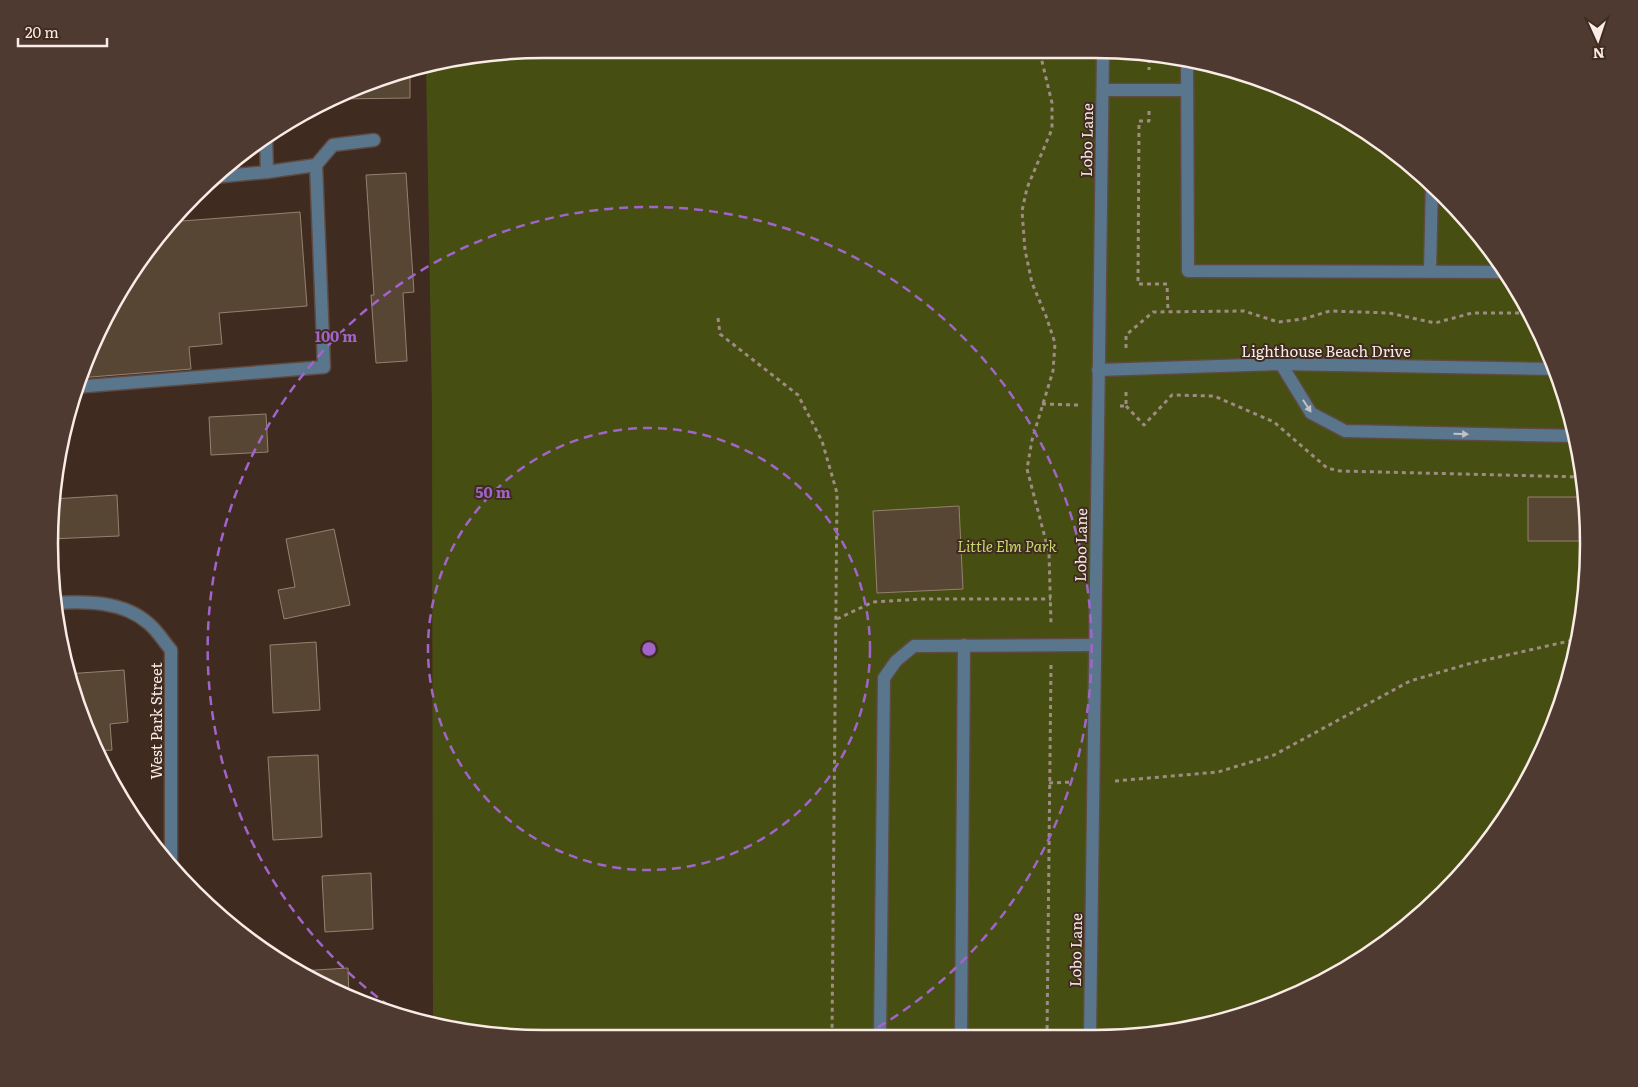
<svg xmlns="http://www.w3.org/2000/svg" width="1638" height="1087" font-family="Literata,serif">
<style>
.green{fill:#464f11}
.building{fill:#584635;stroke:#95816f}
.lines{fill:none;stroke-linecap:round;stroke-linejoin:round}
.minor-casing{stroke:#5e4a40;stroke-width:15}
.path{stroke:#9d8b84;stroke-width:3;stroke-dasharray:4 4;stroke-linecap:butt}
.minor{stroke:#5a768d;stroke-width:12}
.oneway{fill:#c1c2c6}
.ring{fill:none;stroke:#a165ca;stroke-width:2.5;stroke-dasharray:9 6}
.labels{text-anchor:middle;dominant-baseline:central;stroke-width:4;stroke-linejoin:round;paint-order:stroke}
.street-label{font-size:15px;fill:#f9ebe5;stroke:#402b21}
.park-label{font-size:15px;font-style:italic;fill:#c6da6a;stroke:#402b21}
.rim{fill:none;stroke:#f9ebe5;stroke-width:2.5}
.centre{fill:#a165ca;stroke:#402b21;stroke-width:2.5}
.ring-label{font-size:15px;text-anchor:middle;font-weight:bold;fill:#a165ca;stroke:#402b21;stroke-width:4;stroke-linejoin:round;paint-order:stroke}
</style>
<rect width="100%" height="100%" fill="#402b21"/>
<polygon class="green" points="479,53 1159,53 1253,75 1313,100 1421,172 1487,243 1538,325 1572,416 1588,511 1585,608 1563,703 1523,791 1466,870 1395,936 1313,987 1222,1021 1127,1037 479,1034 433,1025 432,408 426,65"/>
<g class="building">
<polygon points="410,69 410,98 337,99 385,75"/>
<polygon points="406,173 414,292 403,293 407,361 376,363 371,295 374,295 366,175"/>
<polygon points="300,212 307,306 219,313 222,344 189,347 191,369 78,378 86,354 151,242 169,222"/>
<polygon points="266,414 268,452 211,455 209,417"/>
<polygon points="117,495 119,536 50,539 52,499"/>
<polygon points="1528,497 1586,497 1588,511 1587,541 1528,541"/>
<polygon points="959,506 963,589 877,593 873,511"/>
<polygon points="334,529 350,605 284,619 278,590 295,587 286,539"/>
<polygon points="316,642 320,710 273,713 270,645"/>
<polygon points="124,670 128,722 110,724 112,750 98,751 66,674"/>
<polygon points="318,755 322,837 273,840 268,757"/>
<polygon points="371,873 373,929 325,932 322,876"/>
<polygon points="348,968 349,997 325,987 300,971"/>
</g>
<g class="lines">
<defs>
<g id="minor">
<polyline points="1187,59 1188,271 1505,272"/>
<polyline points="1103,90 1187,90"/>
<polyline points="316,165 333,145 374,140"/>
<polyline points="214,177 267,172 266,134"/>
<polyline points="1430,271 1432,183"/>
<polyline points="1281,364 1311,413 1345,431 1576,436"/>
<polyline points="1098,370 1281,364 1555,369"/>
<polyline points="75,387 324,367 316,165 267,172"/>
<path d="M54,603C85,601 123,601 148,623C157,630 164,642 171,650V870"/>
<polyline points="880,1036 884,678 896,661 914,646 1095,645"/>
<polyline points="961,1036 964,645"/>
<polyline points="1090,1037 1103,53"/>
</g>
</defs>
<use href="#minor" class="minor-casing"/>
<g class="path">
<polyline points="1040,53 1052,103 1052,129 1027,188 1022,211 1025,250 1032,283 1046,316 1055,343 1053,371 1032,440 1027,469 1049,553 1051,624"/>
<polyline points="1138,53 1138,57 1149,58 1149,70"/>
<polyline points="1149,111 1149,121 1139,121 1138,284 1167,284 1168,311"/>
<polyline points="718,318 720,334 798,395 822,441 837,493 832,1036"/>
<polyline points="1126,348 1126,335 1153,312 1244,311 1278,322 1303,319 1330,311 1389,313 1435,323 1472,313 1531,313"/>
<polyline points="1042,404 1078,405"/>
<polyline points="1120,406 1126,406 1126,389"/>
<polyline points="1126,406 1144,425 1172,395 1214,396 1274,422 1327,468 1340,471 1582,477"/>
<polyline points="837,619 873,602 921,599 1051,599"/>
<polyline points="1115,781 1218,772 1274,755 1410,681 1468,664 1578,639"/>
<polyline points="1049,783 1072,782"/>
<polyline points="1047,1037 1051,665"/>
</g>
<use href="#minor" class="minor"/>
</g>
<defs><path id="oneway-solid" d="M-6-.8H1V-3.2L6.5 0L1 3.2V.8H-6Z" transform="scale(1.25)"/></defs>
<g class="oneway">
<use href="#oneway-solid" transform="translate(1307 406) rotate(57)"/>
<use href="#oneway-solid" transform="translate(1461 434) rotate(1)"/>
</g>
<g class="ring">
<circle cx="649" cy="649" r="221"/>
<path d="M402 1015A442 442 0 1 1 863 1036"/>
</g>
<g class="labels">
<g class="street-label">
<text transform="translate(1086 140) rotate(-89)">Lobo Lane</text>
<text x="1326" y="350">Lighthouse Beach Drive</text>
<text transform="translate(1080 545) rotate(-89)">Lobo Lane</text>
<text transform="translate(155 721) rotate(-90)">West Park Street</text>
<text transform="translate(1075 950) rotate(-89)">Lobo Lane</text>
</g>
<g class="park-label">
<text x="1007" y="545">Little Elm Park</text>
</g>
</g>
<path d="M0 0H1638V1087H0ZM544 58H1094A486 486 0 0 1 1580 544V544A486 486 0 0 1 1094 1030H544A486 486 0 0 1 58 544V544A486 486 0 0 1 544 58Z" fill="#4f3a31" fill-rule="evenodd"/>
<path class="rim" d="M544 58H1094A486 486 0 0 1 1580 544V544A486 486 0 0 1 1094 1030H544A486 486 0 0 1 58 544V544A486 486 0 0 1 544 58Z"/>
<circle cx="649" cy="649" r="8" class="centre"/>
<g class="ring-label">
<text x="336" y="342">100 m</text>
<text x="493" y="498">50 m</text>
</g>
<g transform="translate(1598 40) rotate(177)" stroke="#402b21" stroke-width="4" paint-order="stroke">
<path d="M0-4L9 19L0 12L-9 19Z" fill="#f9ebe5"/>
<text y="-8" font-size="14" font-weight="bold" text-anchor="middle" fill="#f9ebe5">N</text>
</g>
<path d="M18 38v8h89v-8" fill="none" stroke="#f9ebe5" stroke-width="2.5"/>
<text x="25" y="38" font-size="15" fill="#f9ebe5" stroke="#402b21" stroke-width="4" paint-order="stroke">20 m</text>
</svg>
